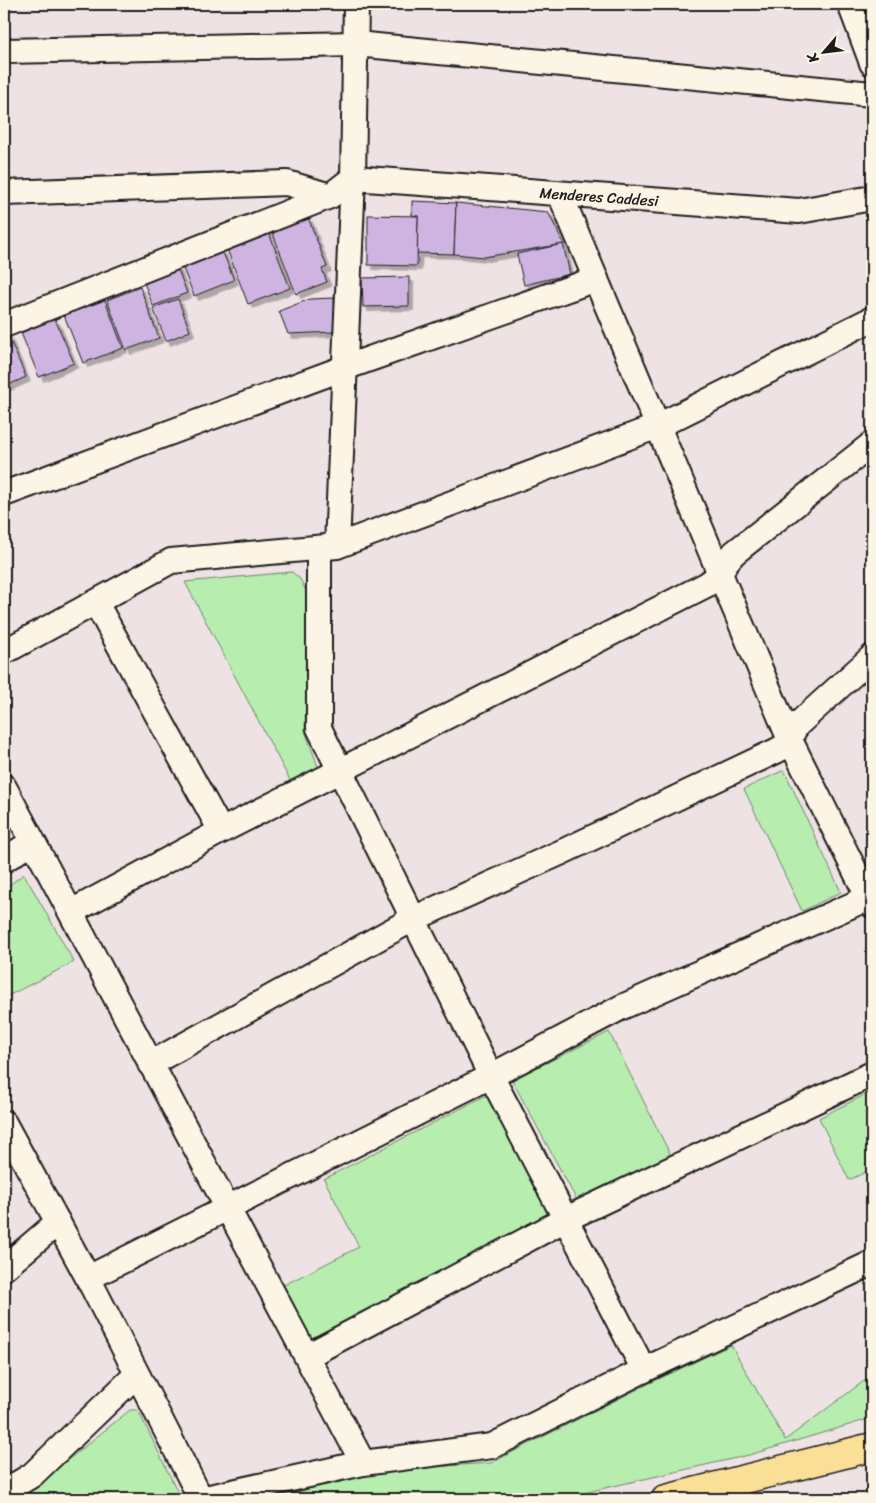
<svg xmlns="http://www.w3.org/2000/svg" width="876" height="1503" font-family="Sriracha,sans-serif">
<style>
.built{fill:#e5d4e3}
.green{fill:#b7eeb0;stroke:#6a8566}
.building{fill:#cfb4e2;stroke:#1c1c1c;filter:url(#shadow)}
.lines{fill:none;stroke-linecap:round;stroke-linejoin:round}
.minor-casing{stroke:#1c1c1c;stroke-width:28}
.highway-casing{stroke:#1c1c1c;stroke-width:31}
.minor{stroke:#fcf5e5;stroke-width:24}
.highway{stroke:#fadf96;stroke-width:28}
.labels{text-anchor:middle;dominant-baseline:central;stroke-width:4;stroke-linejoin:round;paint-order:stroke}
.street-label{font-size:15px;fill:#1c1c1c;stroke:#fcf5e5}
</style>
<defs>
<filter id="shadow"><feDropShadow dx="4.5" dy="4.5" stdDeviation="0" flood-color="#0004"/></filter>
</defs>
<rect width="100%" height="100%" fill="#eee2e4"/>
<filter id="ink" filterUnits="userSpaceOnUse"><feTurbulence type="fractalNoise" baseFrequency=".02" numOctaves="2"/><feDisplacementMap in="SourceGraphic" scale="10" xChannelSelector="R" yChannelSelector="G"/><feConvolveMatrix kernelMatrix="1 2 1 2 8 2 1 2 1" color-interpolation-filters="sRGB"/></filter>
<g filter="url(#ink)">
<polygon class="built" points="858,4 872,4 872,38"/>
<g class="green">
<polygon points="292,572 300,579 308,595 305,731 320,772 293,786 185,582"/>
<polygon points="784,770 841,892 802,911 744,789"/>
<polygon points="24,874 74,962 4,998 4,889"/>
<polygon points="609,1032 673,1160 580,1206 512,1080"/>
<polygon points="872,1091 872,1169 849,1180 819,1118"/>
<polygon points="489,1094 552,1216 310,1341 282,1286 359,1247 324,1179"/>
<polygon points="731,1345 785,1440 872,1375 872,1418 749,1455 557,1499 275,1499 360,1472 491,1463 648,1384"/>
<polygon points="130,1410 136,1410 140,1414 181,1499 16,1499 33,1488"/>
</g>
<g class="building">
<polygon points="412,201 456,203 454,254 417,253 418,216 412,215"/>
<polygon points="456,203 548,212 564,244 484,257 454,254"/>
<polygon points="368,215 418,216 417,266 368,265"/>
<polygon points="308,217 327,267 322,269 327,282 296,294 272,231"/>
<polygon points="267,228 290,288 248,304 225,244"/>
<polygon points="563,244 570,274 524,285 517,254"/>
<polygon points="222,250 234,280 194,296 182,266"/>
<polygon points="177,267 187,293 153,306 143,280"/>
<polygon points="409,277 409,306 363,307 362,278"/>
<polygon points="140,287 159,338 126,350 107,300"/>
<polygon points="334,298 336,332 288,334 279,311 310,299"/>
<polygon points="178,299 190,331 166,341 153,308"/>
<polygon points="105,300 123,348 83,363 64,315"/>
<polygon points="55,319 74,363 39,377 21,333"/>
<polygon points="6,331 26,377 4,387 4,332"/>
</g>
<g class="lines">
<defs>
<g id="minor">
<polyline points="850,4 872,63"/>
<polyline points="4,51 356,44 872,94"/>
<polyline points="4,193 287,183 330,196"/>
<polyline points="560,194 790,740 872,905"/>
<polyline points="4,325 330,196 353,178 799,211 872,198"/>
<polyline points="4,494 344,368 596,279"/>
<polyline points="337,546 353,178 356,4"/>
<polyline points="319,548 319,728 491,1076 644,1370"/>
<polyline points="96,603 221,831"/>
<polyline points="4,652 171,561 337,546 658,426 872,319"/>
<polyline points="4,787 363,1463"/>
<polyline points="4,860 32,842"/>
<polyline points="71,912 221,831 706,585 720,575 725,564 734,553 872,444"/>
<polyline points="150,1064 413,919 562,852 776,751 785,746 797,725 872,657"/>
<polyline points="4,1123 88,1278 201,1499 363,1463 492,1446 644,1370 872,1263"/>
<polyline points="4,1268 58,1222"/>
<polyline points="88,1278 491,1076 622,1007 868,898 872,894"/>
<polyline points="307,1356 566,1219 872,1074"/>
<polyline points="4,1492 32,1475 136,1375"/>
</g>
<polyline id="highway" points="666,1499 872,1447"/>
</defs>
<use href="#minor" class="minor-casing"/>
<use href="#highway" class="highway-casing"/>
<use href="#minor" class="minor"/>
<use href="#highway" class="highway"/>
</g>
</g>
<g class="labels">
<g class="street-label">
<text transform="translate(599 197) rotate(4)">Menderes Caddesi</text>
</g>
</g>
<rect width="876" height="1503" fill="none" stroke="#fcf5e5" stroke-width="20"/>
<rect x="10" y="10" width="856" height="1483" fill="none" stroke="#1c1c1c" stroke-width="2" filter="url(#ink)"/>
<g transform="translate(824 52) rotate(242)" stroke="#fcf5e5" stroke-width="4" paint-order="stroke">
<path d="M0-4L9 19L0 12L-9 19Z" fill="#1c1c1c"/>
<text y="-8" font-size="14" font-weight="bold" text-anchor="middle" fill="#1c1c1c">K</text>
</g>
</svg>
